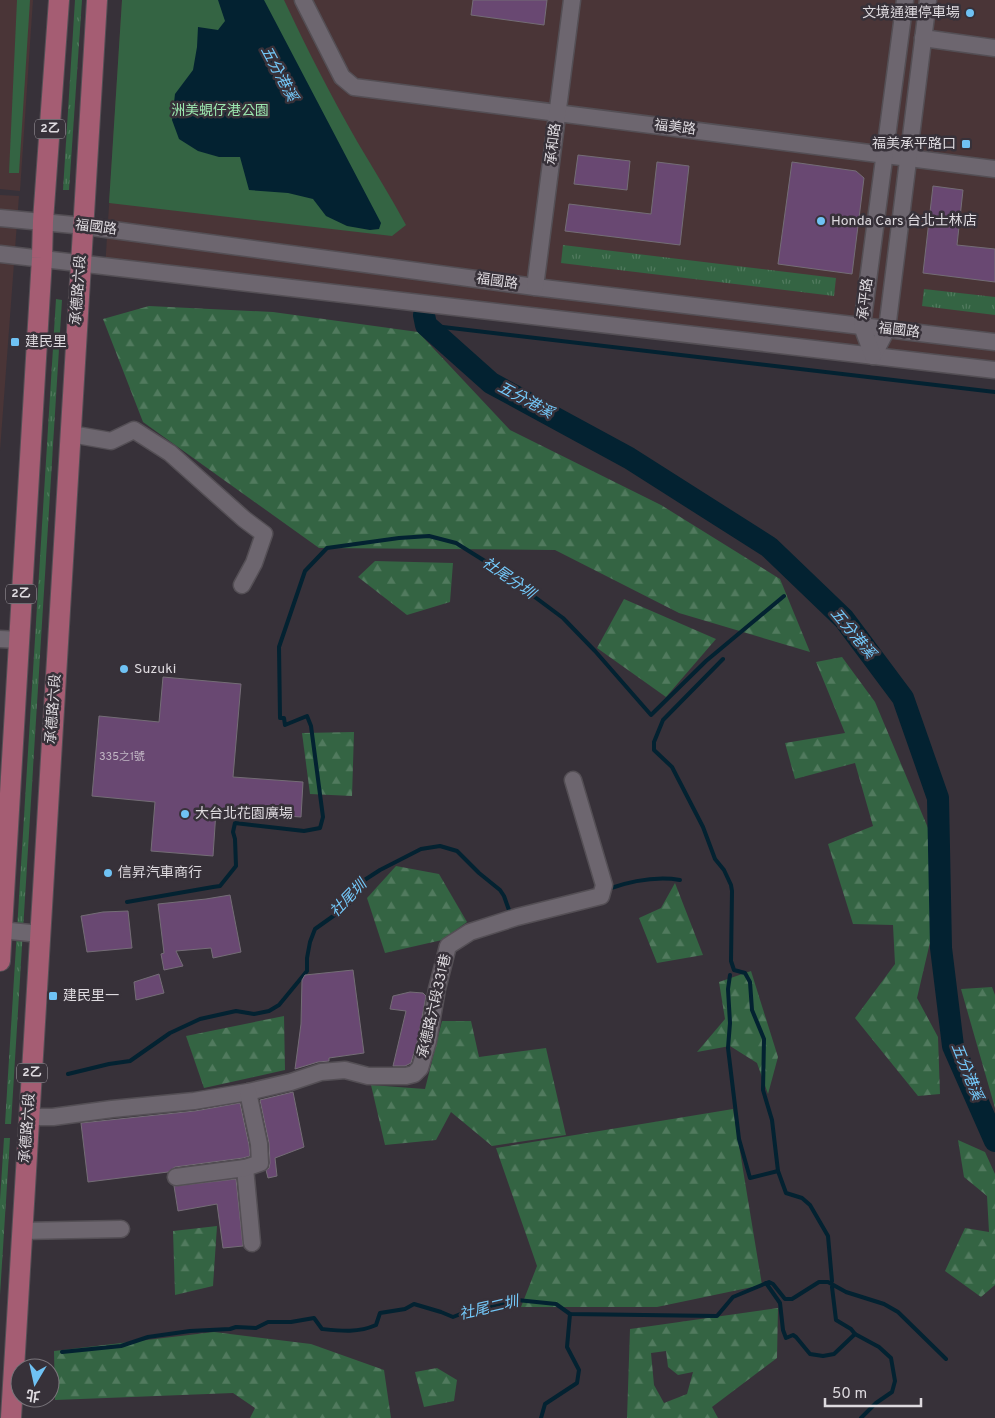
<svg xmlns="http://www.w3.org/2000/svg" width="995" height="1418" font-family="Overpass,'Noto Sans TC',sans-serif">
<style>
.industrial{fill:#4a3537}
.grass{fill:url(#grass-tufts)}
.forest{fill:url(#forest-firs);fill-rule:evenodd}
.park{fill:#346443}
.water{fill:#032231}
.lines{fill:none;stroke-linecap:round;stroke-linejoin:round}
.stream{stroke:#032231;stroke-width:4}
.river{stroke:#032231;stroke-width:22}
.building{fill:#694872;stroke:#746d76}
.minor-casing{stroke:#544f55;stroke-width:19}
.major-casing{stroke:#544f55;stroke-width:22}
.minor{stroke:#6d666f;stroke-width:16}
.major{stroke:#a55d73;stroke-width:20}
.poi-dot{fill:#6fc2f4;stroke:#373139;stroke-width:2}
.labels{text-anchor:middle;dominant-baseline:central;stroke-width:5;stroke-linejoin:round;paint-order:stroke}
.number-label{font-size:11px;fill:#c1b6c4}
.shield{fill:#373139;stroke:#aca7ad;stroke-width:1}
.shield-label{font-size:12px;font-weight:bold;fill:#dedadf}
.poi-label{font-size:14px;fill:#dedadf;stroke:#373139;text-anchor:start}
.park-label{font-size:14px;fill:#9ce7af;stroke:#373139}
.street-label{font-size:14px;fill:#dedadf;stroke:#373139}
.water-label{font-size:15px;font-style:italic;fill:#74c9fa;stroke:#373139}
</style>
<defs>
<pattern id="grass-tufts" width="24" height="20" patternUnits="userSpaceOnUse" patternTransform="scale(1.25)"><rect width="24" height="20" fill="#346443"/><path d="M3 7l-1-3M5 7V3M7 7l1-3M15 17l-1-3M17 17v-4M19 17l1-3" fill="none" stroke="#517a5e"/></pattern>
<pattern id="forest-firs" width="22" height="20" patternUnits="userSpaceOnUse" patternTransform="scale(1.25)"><rect width="22" height="20" fill="#346443"/><path d="M5 1l3.5 6h-7zM16 11l3.5 6h-7z" fill="#517a5e"/></pattern>
</defs>
<rect width="100%" height="100%" fill="#373139"/>
<g class="industrial">
<polygon points="0,0 33,0 20,191 0,189"/>
<polygon points="122,0 995,0 995,372 105,269"/>
<polygon points="0,195 19,196 0,451"/>
</g>
<g class="grass">
<polygon points="75,0 82,0 69,190 63,190"/>
<polygon points="563,245 836,278 834,296 561,263"/>
<polygon points="924,289 995,297 995,315 922,306"/>
<polygon points="56,299 62,300 11,1124 5,1124"/>
<polygon points="4,1138 10,1138 0,1295 0,1200"/>
</g>
<g class="forest">
<polygon points="149,306 273,312 418,332 510,430 661,505 780,579 810,652 679,613 555,550 319,548 143,422 103,319"/>
<polygon points="375,561 453,563 450,602 407,615 358,577"/>
<polygon points="624,599 716,639 666,697 597,648"/>
<polygon points="842,657 875,702 928,828 935,921 917,998 938,1037 940,1094 918,1096 855,1018 895,964 893,925 853,924 828,844 873,826 855,763 795,779 785,743 845,733 816,662"/>
<polygon points="354,732 352,796 310,794 302,733"/>
<polygon points="396,866 439,874 467,922 442,940 385,953 367,898"/>
<polygon points="675,883 703,955 657,963 639,918 661,908"/>
<polygon points="751,971 778,1057 768,1094 757,1063 730,1046 697,1052 725,1019 719,982"/>
<polygon points="992,987 995,995 995,1108 961,989"/>
<polygon points="284,1016 285,1070 204,1088 186,1036"/>
<polygon points="442,1021 471,1021 479,1057 546,1048 566,1135 492,1146 451,1112 436,1140 385,1145 371,1085 425,1089"/>
<polygon points="733,1109 762,1285 657,1307 521,1307 537,1266 496,1148"/>
<polygon points="958,1140 985,1152 995,1174 995,1285 981,1297 945,1271 965,1228 989,1232 987,1196 964,1177"/>
<polygon points="217,1226 213,1286 175,1295 173,1231"/>
<path d="M778,1308L777,1358L712,1407L718,1418H627L630,1329ZM666,1351L668,1367L678,1375L693,1372L687,1394L664,1403L654,1385L651,1353Z"/>
<polygon points="214,1332 311,1344 384,1370 391,1418 250,1418 255,1408 233,1393 55,1400 54,1351"/>
<polygon points="437,1368 457,1380 454,1401 424,1407 415,1372"/>
</g>
<g class="park">
<polygon points="17,0 30,0 19,173 9,173"/>
<path d="M122,0H284C307,49 331,96 358,143C374,170 391,197 406,225L392,236L109,203Z"/>
</g>
<polygon class="water" points="218,0 264,0 381,223 379,229 370,230 347,226 326,216 313,199 288,193 249,190 240,157 219,157 198,151 179,139 172,120 175,94 193,70 197,47 198,27 218,30 225,21"/>
<g class="lines">
<g class="stream">
<polyline points="426,325 995,392"/>
<polyline points="723,659 663,720 654,742 654,750 672,767 703,827 715,859 724,870 731,885 732,891 731,961 734,970 745,973 750,982 752,1010 764,1039 763,1090 772,1120 778,1171 786,1193 802,1198 810,1205 828,1236 832,1281"/>
<path d="M608,889C631,881 656,876 680,880"/>
<polyline points="127,902 213,887 220,886 236,866 235,839 233,832 235,823 304,831 320,828 323,817 311,726 307,716 285,725 284,718 280,718 279,647 305,571 327,548 399,538 429,536 456,543 496,568 563,618 595,651 651,715 706,661 784,596"/>
<polyline points="730,975 728,989 730,1023 728,1048 739,1139 750,1178 778,1171"/>
<polyline points="68,1074 109,1064 130,1061 170,1033 200,1019 236,1011 254,1014 269,1011 279,1005 307,971 307,958 310,942 315,929 346,907 355,896 363,881 380,870 421,849 440,846 457,851 479,873 500,890 504,896 510,913 511,913"/>
<polyline points="766,1283 780,1303 783,1330 786,1338 793,1335 796,1337 810,1354 823,1356 834,1354 855,1334"/>
<polyline points="832,1287 836,1320 851,1329 855,1334 879,1347 891,1358 895,1381 892,1392 876,1403 861,1418"/>
<path d="M62,1352L121,1346L148,1337L190,1331L230,1329L236,1327L256,1328L268,1322H291L314,1318L322,1329C341,1331 358,1333 376,1325L380,1313L405,1309L414,1304L441,1312L453,1317L468,1311L517,1300L556,1304L570,1314L717,1316L733,1297L769,1282L773,1284L785,1299H792L819,1282H828L846,1292L884,1304L898,1312L946,1359"/>
<polyline points="541,1418 545,1404 577,1383 579,1370 567,1347 570,1314"/>
</g>
<polyline class="river" points="424,315 426,325 491,383 629,458 769,547 844,619 903,698 938,798 941,948 953,1046 995,1141"/>
</g>
<g class="building">
<polygon points="473,0 547,0 544,25 471,15"/>
<polygon points="578,155 630,161 627,190 574,184"/>
<polygon points="657,162 689,166 680,245 565,231 569,204 651,214"/>
<polygon points="792,162 856,171 864,178 852,274 778,264"/>
<polygon points="933,186 963,190 957,245 995,249 995,282 923,273"/>
<polygon points="163,677 241,684 233,777 303,782 301,817 216,811 213,856 151,851 155,802 92,796 99,716 159,722"/>
<polygon points="230,895 241,952 213,958 211,948 176,951 183,966 164,970 161,954 164,953 158,904 206,899"/>
<polygon points="128,911 132,948 87,952 81,916 103,912"/>
<polygon points="353,970 364,1053 329,1058 329,1061 318,1062 295,1069 301,1024 302,980 305,975"/>
<polygon points="159,974 164,993 136,1000 134,982"/>
<polygon points="410,992 423,993 426,996 418,1039 411,1063 405,1066 393,1066 406,1011 390,1009 393,996"/>
<polygon points="293,1092 304,1147 275,1158 277,1176 268,1178 266,1170 269,1168 270,1163 269,1143 260,1100"/>
<polygon points="240,1103 249,1145 250,1156 243,1158 175,1167 168,1172 88,1182 81,1123 195,1111"/>
<polygon points="236,1179 243,1246 223,1248 217,1204 178,1211 174,1186"/>
</g>
<g class="lines">
<defs>
<g id="minor">
<polyline points="303,0 342,77 354,87 995,169"/>
<polyline points="923,38 995,48"/>
<polyline points="0,218 84,226 535,287 995,342"/>
<polyline points="0,254 995,370"/>
<polyline points="535,287 572,0"/>
<polyline points="873,356 887,329 928,0"/>
<polyline points="873,356 862,326 905,0"/>
<polyline points="71,434 111,441 134,430 170,453 244,519 264,534 254,563 242,585"/>
<polyline points="0,639 19,640"/>
<polyline points="0,930 40,934"/>
<polyline points="29,1117 53,1117 112,1109 194,1101 248,1092 291,1082 321,1072 345,1070 368,1076 406,1076 414,1074 420,1068 428,1041 437,989 448,946 470,932 517,917 601,896 604,885 573,780"/>
<polyline points="245,1168 252,1243"/>
<polyline points="176,1177 245,1168 260,1163 259,1144 248,1092"/>
<polyline points="22,1231 121,1229"/>
</g>
<g id="major">
<polyline points="0,961 42,258 43,221 59,0"/>
<polyline points="11,1418 97,0"/>
</g>
</defs>
<use href="#minor" class="minor-casing"/>
<use href="#major" class="major-casing"/>
<use href="#minor" class="minor"/>
<use href="#major" class="major"/>
</g>
<g class="poi-dot">
<circle cx="970" cy="13" r="5"/>
<rect x="961" y="139" width="10" height="10" rx="2.5"/>
<circle cx="821" cy="221" r="5"/>
<rect x="10" y="337" width="10" height="10" rx="2.5"/>
<circle cx="124" cy="669" r="5"/>
<circle cx="185" cy="814" r="5"/>
<circle cx="108" cy="873" r="5"/>
<rect x="48" y="991" width="10" height="10" rx="2.5"/>
</g>
<g class="labels">
<g class="number-label">
<text x="122" y="757">335之1號</text>
</g>
<g class="shield">
<rect x="35" y="119.5" width="30" height="19" rx="4"/>
<rect x="6" y="584.5" width="30" height="19" rx="4"/>
<rect x="17" y="1063.5" width="30" height="19" rx="4"/>
</g>
<g class="shield-label">
<text x="50" y="129">2乙</text>
<text x="21" y="594">2乙</text>
<text x="32" y="1073">2乙</text>
</g>
<g class="poi-label">
<text x="960" y="13" text-anchor="end">文境通運停車場</text>
<text x="956" y="144" text-anchor="end">福美承平路口</text>
<text x="831" y="221">Honda Cars 台北士林店</text>
<text x="25" y="342">建民里</text>
<text x="134" y="669">Suzuki</text>
<text x="195" y="814">大台北花園廣場</text>
<text x="118" y="873">信昇汽車商行</text>
<text x="63" y="996">建民里一</text>
</g>
<g class="park-label">
<text x="220" y="111">洲美蜆仔港公園</text>
</g>
<g class="street-label">
<text transform="translate(675 128) rotate(7)">福美路</text>
<text transform="translate(554 144) rotate(-83)">承和路</text>
<text transform="translate(96 228) rotate(7)">福國路</text>
<text transform="translate(497 282) rotate(8)">福國路</text>
<text transform="translate(79 290) rotate(-86)">承德路六段</text>
<text transform="translate(866 299) rotate(-83)">承平路</text>
<text transform="translate(899 331) rotate(7)">福國路</text>
<text transform="translate(54 709) rotate(-86)">承德路六段</text>
<text transform="translate(435 1006) rotate(-77)">承德路六段331巷</text>
<text transform="translate(28 1128) rotate(-86)">承德路六段</text>
</g>
<g class="water-label">
<text transform="translate(278 74) rotate(62)">五分港溪</text>
<text transform="translate(525 401) rotate(28)">五分港溪</text>
<text transform="translate(508 579) rotate(35)">社尾分圳</text>
<text transform="translate(852 634) rotate(50)">五分港溪</text>
<text transform="translate(349 899) rotate(-46)">社尾圳</text>
<text transform="translate(966 1072) rotate(68)">五分港溪</text>
<text transform="translate(489 1309) rotate(-13)">社尾二圳</text>
</g>
</g>
<g transform="translate(35 1383) rotate(189)"><circle r="24" fill="#373139" stroke="#7a757b"/>
<path d="M0-4L9 19L0 12L-9 19Z" fill="#6fc2f4"/>
<text y="-8" font-size="14" font-weight="bold" text-anchor="middle" fill="#dedadf">北</text>
</g>
<path d="M825 1398v8h96v-8" fill="none" stroke="#dedadf" stroke-width="2.5"/>
<text x="832" y="1398" font-size="15" fill="#dedadf" stroke="#373139" stroke-width="4" paint-order="stroke">50 m</text>
</svg>
